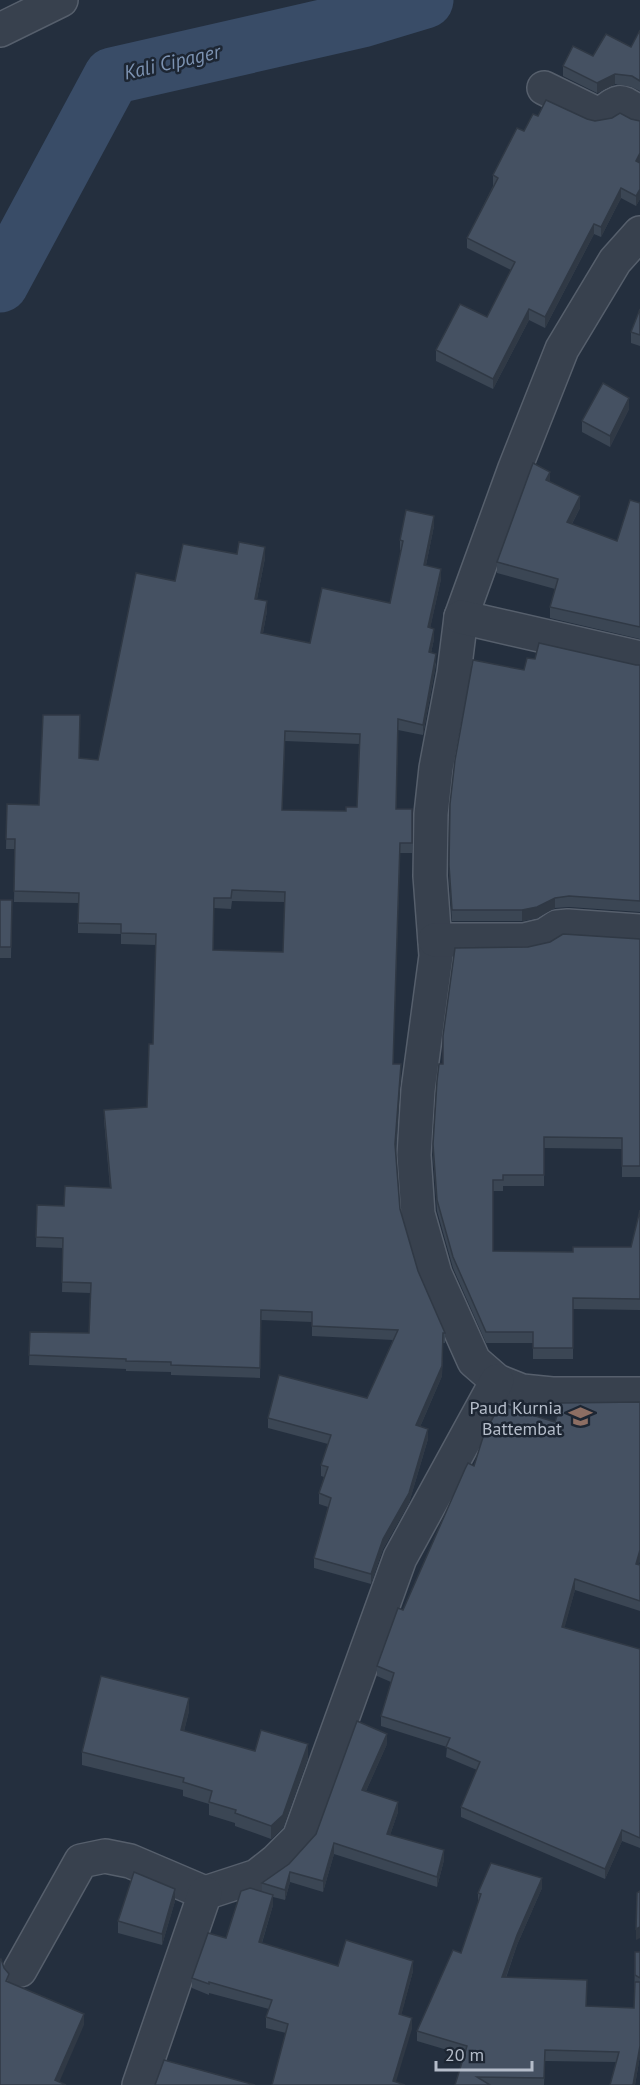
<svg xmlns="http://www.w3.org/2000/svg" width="640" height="2085" font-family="'PT Sans',sans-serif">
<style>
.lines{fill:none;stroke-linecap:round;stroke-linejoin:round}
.river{stroke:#394c67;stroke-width:57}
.minor-casing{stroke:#565f6c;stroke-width:36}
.minor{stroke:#38414e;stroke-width:33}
.wall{fill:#3b4654;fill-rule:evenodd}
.shaded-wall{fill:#303945}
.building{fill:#455162;stroke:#303945;stroke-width:1.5;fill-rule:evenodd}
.labels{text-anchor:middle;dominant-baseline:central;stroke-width:5;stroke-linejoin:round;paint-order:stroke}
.poi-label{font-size:18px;fill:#b4bcc9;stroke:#1d2633;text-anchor:end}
.water-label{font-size:20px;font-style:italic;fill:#7c92b1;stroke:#1d2633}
</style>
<rect width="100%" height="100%" fill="#242f3e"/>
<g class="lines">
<polyline class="river" points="0,284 112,76 362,19 425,0"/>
<defs>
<g id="minor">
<polyline points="0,30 61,0"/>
<path d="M544,88L595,113H602C623,98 618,100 640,113"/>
<polyline points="640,233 615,261 562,349 515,468 461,617 454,673 436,768 431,814 430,876 436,956 418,1090 414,1155 418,1214 435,1274 474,1361 497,1381 522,1391 552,1394 640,1394"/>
<polyline points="461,617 640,658"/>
<polyline points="435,940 524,940 545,935 557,927 568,926 640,931"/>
<polyline points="20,1970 81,1861 105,1856 130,1861 205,1893 257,1876 276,1861 299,1838 400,1558 497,1381"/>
<polyline points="139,2085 205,1893"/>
</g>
</defs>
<use href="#minor" class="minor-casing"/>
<use href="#minor" class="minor"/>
</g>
<g class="wall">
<polygon points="640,30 640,91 632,87 615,84 597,93 563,76 563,66 593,56 631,47"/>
<polygon points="538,116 587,119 595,121 631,119 640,121 640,199 636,206 621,198 601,237 594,234 545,328 529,320 493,389 436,361 436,350 487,317 511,270 467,248 467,238 493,186 493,175 524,131"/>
<polygon points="640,309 640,346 631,343 631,332"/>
<polygon points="629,409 610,447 582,432 582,421"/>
<polygon points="550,482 580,508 572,524 617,541 640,503 640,639 550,618 550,607 555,589 497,573 497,562"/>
<path d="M434,526L426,565L441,579L430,628L434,639L431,653L436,664L435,670L423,735L398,730L396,809L412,819V853H400L393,1064L401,1074L396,1149L400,1209L418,1271L445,1333V1343H443L442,1376L420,1427L428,1439L409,1503L383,1549L371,1584L314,1568V1558L328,1507L319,1504V1493L324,1477L321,1476V1465L328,1444L268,1428V1418L367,1398L393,1340L312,1336V1322L261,1320L260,1378L171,1375V1372L126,1371V1369L29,1365L30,1332L89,1333L90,1293L62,1292L63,1248L36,1247L37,1205L64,1206L110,1188L104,1120V1110L147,1107L153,1044L156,945L121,944V934L78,933V903L14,902L15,849H6L7,804L39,805L79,758L98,760L175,581L237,554L265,558L257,599L267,611L263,633L310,643L390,603L401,550H400V540ZM285,741L359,744L357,807L346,811L282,810ZM232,901L285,902L283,952L213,950L214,908L231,909Z"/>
<polygon points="535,659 640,665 640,912 569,907 555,908 537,918 522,921 452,921 449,875 450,804 524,670"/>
<polygon points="0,900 12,900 11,958 0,958"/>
<polygon points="640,939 640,1177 622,1177 622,1149 544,1148 544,1186 503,1186 503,1191 493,1191 493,1251 573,1252 631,1247 640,1210 640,1310 573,1309 573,1359 533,1359 533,1343 486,1343 453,1268 437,1211 433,1155 433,1144 443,1064 528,947"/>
<polygon points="640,1402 640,1560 639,1564 640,1565 640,1611 575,1590 564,1628 640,1649 640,1848 622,1841 605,1879 461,1817 461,1807 477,1770 446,1757 447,1747 381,1726 381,1716 391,1682 377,1676 377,1666 403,1610 474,1466 555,1422"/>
<polygon points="189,1711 184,1731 255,1751 308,1758 283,1828 271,1839 235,1826 235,1823 209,1815 209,1804 183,1796 183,1790 82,1765 82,1752"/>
<polygon points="387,1744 366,1791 398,1812 390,1835 444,1860 437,1887 334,1854 323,1892 290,1882 285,1900 273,1897 273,1905 262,1943 338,1966 413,1971 401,2015 412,2029 272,2085 286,2033 266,2028 266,2017 269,2009 209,1993 209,1995 192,1988 192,1978 226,1938 262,1891 262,1883 289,1864 316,1834"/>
<polygon points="542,1888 517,1945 506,1978 586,2006 634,2008 635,1952 640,1952 640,2056 635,2085 616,2062 545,2061 544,2085 455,2085 464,2055 417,2041 417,2031 461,1953 478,1903 478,1893"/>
<polygon points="175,1901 162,1945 118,1933 118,1921"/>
</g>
<g class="shaded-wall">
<polygon points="615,74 615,84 597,93 597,83"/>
<polygon points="640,153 640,164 636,161"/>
<polygon points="621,188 621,198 601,237 601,227"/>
<polygon points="640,189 640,199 636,206 636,196"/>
<polygon points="594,224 594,234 545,328 545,317"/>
<polygon points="529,309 529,320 493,389 493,379"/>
<polygon points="629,398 629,409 610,447 610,436"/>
<polygon points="550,472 550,483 546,480"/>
<polygon points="580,496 580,508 567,533 567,522"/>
<polygon points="434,516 434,526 424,575 424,565"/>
<polygon points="265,547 265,558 255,609 255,599"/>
<polygon points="441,569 441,579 428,638 428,627"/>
<polygon points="267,601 267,611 261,643 261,633"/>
<polygon points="434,629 434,639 429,662 429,652"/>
<polygon points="436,654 435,670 423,735 423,725"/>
<polygon points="555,898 555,908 537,918 522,921 522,910"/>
<polygon points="401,1064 401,1074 395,1154 395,1144"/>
<polygon points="443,1333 442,1376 416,1436 416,1425"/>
<polygon points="428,1429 428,1439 409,1503 383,1549 371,1584 371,1574 383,1539"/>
<polygon points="640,1550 640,1560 636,1574 636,1564"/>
<polygon points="575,1579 575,1590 562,1637 562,1627"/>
<polygon points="189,1698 189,1711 181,1743 181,1730"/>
<polygon points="387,1734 387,1744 362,1800 362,1790"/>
<polygon points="308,1744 308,1758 283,1828 271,1839 271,1826"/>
<polygon points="398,1802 398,1812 387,1844 387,1834"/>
<polygon points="622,1830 622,1841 605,1879 605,1869"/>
<polygon points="334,1843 334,1854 323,1892 323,1881"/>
<polygon points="444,1850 444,1860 437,1887 437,1877"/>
<polygon points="290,1872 290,1882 285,1900 285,1890"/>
<polygon points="542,1878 542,1888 517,1945 502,1988 502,1977 517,1935"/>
<polygon points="175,1889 175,1901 162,1945 162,1934"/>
<polygon points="273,1895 273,1905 259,1952 259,1942"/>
<polygon points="640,1927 640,1938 636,1940 636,1929"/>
<polygon points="413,1961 413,1971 399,2024 399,2014"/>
<polygon points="84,2014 84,2025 58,2085 55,2080"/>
<polygon points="412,2018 412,2029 395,2085 393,2081"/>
<polygon points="640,2046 640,2056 635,2085 633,2085"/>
</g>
<g class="building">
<polygon points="640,30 640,81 632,76 615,74 597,83 563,66 573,46 593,56 606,34 631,47"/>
<polygon points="546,100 587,119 595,121 612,118 620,113 631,119 640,121 640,153 636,161 640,163 640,189 636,196 621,188 601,227 594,224 545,317 529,309 493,379 436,350 460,304 487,317 515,262 467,238 498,178 493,175 517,128 524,131 533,114 538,116"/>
<polygon points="640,309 640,335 631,332"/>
<polygon points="603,383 629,398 610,436 582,421"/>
<polygon points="533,463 550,472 546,480 580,496 567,522 617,541 630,500 640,503 640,627 550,607 558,579 497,562"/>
<path d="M406,510L434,516L424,565L441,569L428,627L434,629L429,652L436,654L423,725L398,719L396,809H412V843H400L393,1064H401L395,1144L400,1209L418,1271L445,1333H443L442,1366L416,1425L428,1429L409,1493L383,1539L371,1574L314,1558L331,1498L319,1493L328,1467L321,1465L331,1435L268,1418L279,1375L367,1398L398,1330L312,1326V1312L261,1310L260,1368L171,1365V1362L126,1361V1359L29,1355L30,1332L89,1333L91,1283L62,1282L63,1238L36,1237L37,1205L64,1206L65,1186L111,1188L104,1110L147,1107L149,1044H153L156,934L121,933V924L78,923L79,893L14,891L15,839H6L7,804L39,805L43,715H80L79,758L98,760L136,573L175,581L183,544L237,554L239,542L265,547L255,599L267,601L261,633L310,643L322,588L390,603L403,541L400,540ZM285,731L360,734L357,807H346V811L282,810ZM232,890L285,892L283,952L213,950L214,898H231Z"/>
<polygon points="539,643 636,665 640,665 640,901 569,896 555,898 537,907 522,910 452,910 449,865 450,804 455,760 473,660 524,670 527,658 535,659"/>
<polygon points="0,900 12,900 11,947 0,947"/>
<polygon points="563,934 640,939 640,1166 622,1166 622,1138 544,1137 544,1175 503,1175 503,1180 493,1180 493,1251 573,1252 573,1247 631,1247 640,1210 640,1299 573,1298 573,1348 533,1348 533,1332 486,1332 453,1257 437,1200 433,1144 437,1081 439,1064 443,1064 443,1036 455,948 528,947 550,942"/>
<polygon points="640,1402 640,1550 636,1564 640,1565 640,1601 575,1579 562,1627 640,1649 640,1838 622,1830 605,1869 461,1807 480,1762 446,1747 450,1738 381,1716 394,1673 377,1666 398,1608 403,1610 465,1469 468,1463 474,1466 484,1434 500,1405 555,1422 561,1403"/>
<polygon points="101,1676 189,1698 181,1730 255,1751 261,1730 308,1744 283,1815 271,1826 235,1813 236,1810 209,1802 212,1791 183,1782 184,1778 82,1752"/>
<polygon points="357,1721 387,1734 362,1790 398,1802 387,1834 444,1850 437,1877 334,1843 323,1881 290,1872 285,1890 262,1883 289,1864 316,1834"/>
<polygon points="491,1863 542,1878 517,1935 502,1977 587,1980 586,2006 634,2008 635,1982 640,1982 640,2046 633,2085 610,2085 619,2052 545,2050 544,2078 477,2077 490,2085 455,2085 467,2046 417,2031 453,1950 461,1953 481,1894 478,1893"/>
<polygon points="134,1872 175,1889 162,1934 118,1921"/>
<polygon points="250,1888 273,1895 259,1942 338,1966 346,1940 413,1961 399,2014 412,2018 393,2081 405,2085 272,2085 288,2024 266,2017 272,2000 209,1982 209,1984 192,1978 208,1933 226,1938 241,1891"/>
<polygon points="640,1891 640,1927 636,1929 637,1893"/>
<polygon points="635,1952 640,1952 640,1978 635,1975"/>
<polygon points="0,1959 1,1959 4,1968 9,1974 6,1981 84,2014 55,2080 66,2085 0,2085"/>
<polygon points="164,2060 255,2085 155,2085"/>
</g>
<defs>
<symbol id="school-bare" viewBox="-9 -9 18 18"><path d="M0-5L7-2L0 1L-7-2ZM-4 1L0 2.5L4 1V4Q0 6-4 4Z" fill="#8d6e63" stroke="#1d2633" stroke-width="2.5" paint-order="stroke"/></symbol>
</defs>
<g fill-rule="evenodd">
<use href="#school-bare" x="564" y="1400" width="33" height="33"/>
</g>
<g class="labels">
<g class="poi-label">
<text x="562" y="1407">Paud Kurnia<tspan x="562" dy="21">Battembat</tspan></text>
</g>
<g class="water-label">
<text transform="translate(172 62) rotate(-13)">Kali Cipager</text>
</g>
</g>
<path d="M436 2061v9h96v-9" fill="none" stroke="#b4bcc9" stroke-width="3"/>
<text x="445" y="2061" font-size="18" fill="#b4bcc9" stroke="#1d2633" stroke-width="4.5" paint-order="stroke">20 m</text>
</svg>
